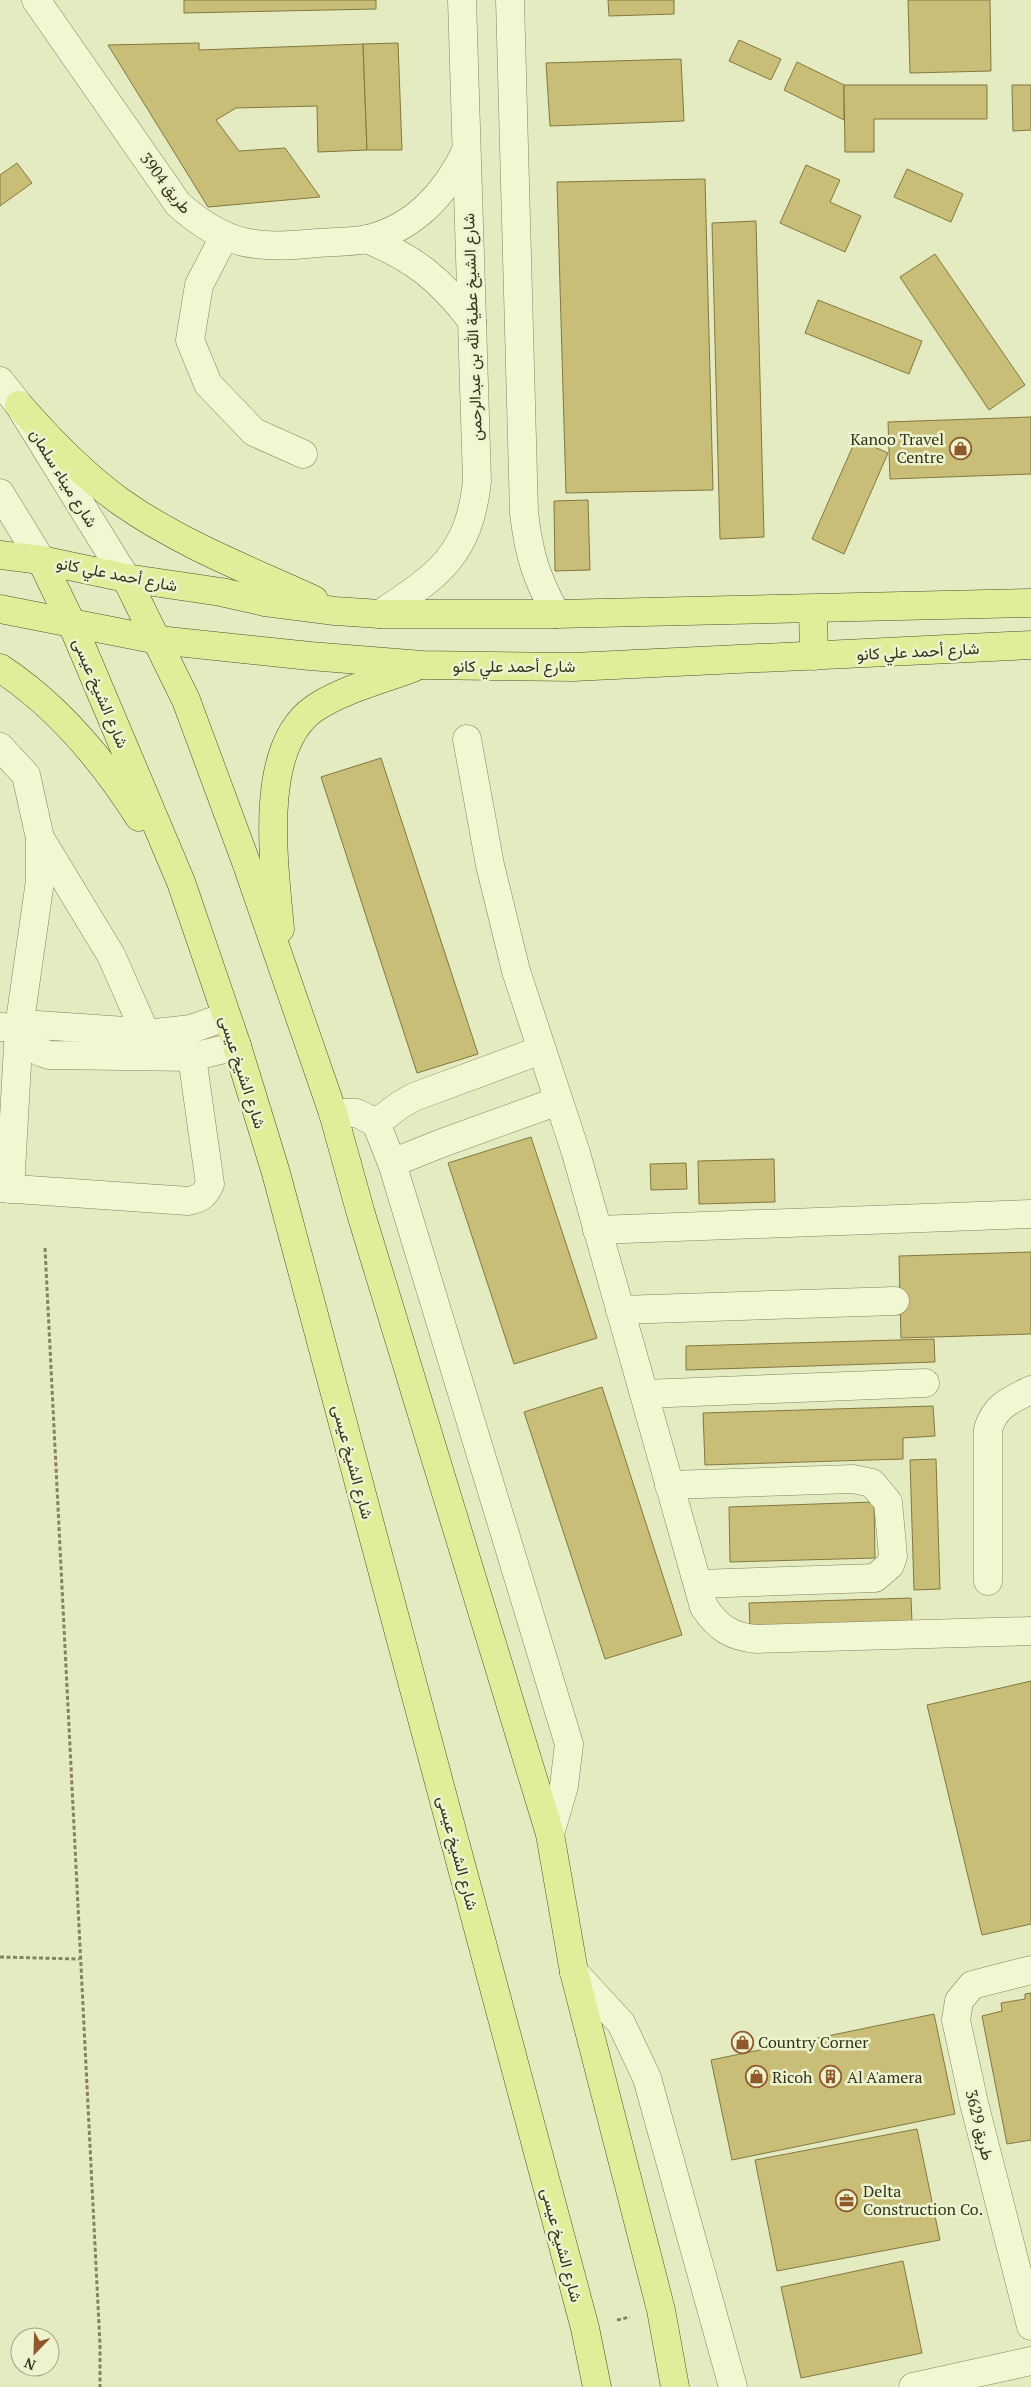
<svg xmlns="http://www.w3.org/2000/svg" width="1031" height="2387" font-family="'PT Serif',Vazirmatn,serif">
<style>
.building{fill:#c8be77;stroke:#827840}
.lines{fill:none;stroke-linecap:round;stroke-linejoin:round}
.minor-casing{stroke:#848359;stroke-width:29}
.major-casing{stroke:#514e2d;stroke-width:29}
.path{stroke:#848359;stroke-width:3;stroke-dasharray:4 2.5;stroke-linecap:butt}
.minor{stroke:#f1f7d3;stroke-width:28}
.major{stroke:#e1ee99;stroke-width:28}
.labels{text-anchor:middle;dominant-baseline:central;stroke-width:5;stroke-linejoin:round;paint-order:stroke}
.street-label{font-size:16px;fill:#34321d;stroke:#edf3cf}
.poi-label{font-size:16px;fill:#34321d;stroke:#edf3cf;text-anchor:start}
</style>
<rect width="100%" height="100%" fill="#e5ebc0"/>
<g class="building">
<polygon points="184,0 376,0 376,9 184,13"/>
<polygon points="608,0 674,0 674,14 609,16"/>
<polygon points="908,0 990,0 991,71 910,73"/>
<polygon points="739,40 781,59 771,80 729,61"/>
<polygon points="199,43 199,50 363,44 367,150 318,152 317,106 236,108 216,120 239,151 285,148 320,197 208,207 108,45"/>
<polygon points="398,43 402,150 367,150 363,44"/>
<polygon points="681,59 684,121 550,126 546,63"/>
<polygon points="797,62 844,85 844,120 784,90"/>
<polygon points="844,85 987,85 987,119 874,119 874,152 845,152"/>
<polygon points="1012,85 1031,85 1031,130 1013,131"/>
<polygon points="17,163 32,183 0,206 0,175"/>
<polygon points="806,165 840,180 830,202 861,216 845,252 780,223"/>
<polygon points="907,169 963,194 951,222 894,197"/>
<polygon points="705,179 713,490 566,493 557,182"/>
<polygon points="756,221 764,537 720,539 712,223"/>
<polygon points="935,254 1025,385 989,410 900,277"/>
<polygon points="818,300 922,341 909,374 805,333"/>
<polygon points="1031,417 1031,474 890,479 888,422"/>
<polygon points="856,439 888,453 844,554 812,539"/>
<polygon points="588,500 590,570 555,571 554,501"/>
<polygon points="381,758 478,1054 417,1073 321,777"/>
<polygon points="531,1137 597,1338 514,1364 448,1163"/>
<polygon points="774,1159 775,1202 699,1204 698,1161"/>
<polygon points="686,1163 687,1189 651,1190 650,1164"/>
<polygon points="1031,1252 1031,1334 901,1338 899,1256"/>
<polygon points="934,1339 935,1362 686,1370 686,1346"/>
<polygon points="602,1387 682,1635 605,1659 524,1412"/>
<polygon points="933,1406 935,1436 903,1438 903,1459 705,1465 703,1413"/>
<polygon points="936,1459 940,1589 914,1590 910,1460"/>
<polygon points="874,1502 875,1558 730,1562 729,1507"/>
<polygon points="911,1598 912,1622 750,1627 749,1603"/>
<polygon points="1031,1681 1031,1924 982,1935 927,1705"/>
<polygon points="1031,1993 1031,2140 1007,2144 982,2016 1002,2011 1001,2003 1025,1999 1025,1994"/>
<polygon points="934,2014 955,2114 732,2160 711,2060"/>
<polygon points="917,2129 940,2240 777,2271 755,2160"/>
<polygon points="903,2261 922,2353 801,2378 781,2287"/>
</g>
<g class="lines">
<defs>
<g id="minor">
<path d="M36,0L178,204C226,247 257,249 318,243C334,242 352,242 368,239C414,228 446,193 466,151"/>
<path d="M510,0L524,513C529,555 536,577 556,614"/>
<polyline points="224,237 199,285 190,340 208,384 254,432 303,454"/>
<path d="M367,239C415,259 440,279 472,321"/>
<polyline points="0,381 19,405 126,578"/>
<polyline points="0,493 41,560"/>
<path d="M380,614C438,575 469,556 477,481L462,0"/>
<path d="M467,739L490,865L516,971L576,1153L704,1607C718,1628 732,1637 757,1639L1031,1631"/>
<polyline points="0,747 26,775 40,838 40,881 19,1028 10,1189"/>
<polyline points="40,838 111,955 145,1032"/>
<polyline points="0,1027 19,1028 37,1025 155,1033 191,1029 225,1017"/>
<path d="M19,1028C26,1043 34,1051 49,1055L192,1057L237,1046"/>
<polyline points="333,1113 357,1113 376,1123 392,1163 569,1744 564,1786 550,1834"/>
<polyline points="376,1123 400,1105 414,1097 541,1050"/>
<polyline points="392,1163 442,1143 558,1101"/>
<path d="M0,1188L188,1201C200,1199 205,1195 210,1184L192,1057"/>
<polyline points="597,1230 1031,1214"/>
<polyline points="620,1310 895,1301"/>
<polyline points="644,1394 925,1383"/>
<polyline points="669,1485 853,1479 872,1483 888,1502 893,1556 890,1565 875,1578 698,1584"/>
<path d="M988,1581V1429C995,1406 1010,1400 1031,1390"/>
<polyline points="1031,1970 972,1985 959,2001 956,2020 974,2103 1031,2326"/>
<polyline points="574,1972 621,2023 647,2078 733,2387"/>
<polyline points="913,2387 1031,2361"/>
</g>
<g id="major">
<path d="M19,405C50,440 82,474 121,502C179,543 249,570 314,600"/>
<polyline points="0,555 41,560 126,578 221,592 265,602 335,611 380,614 556,614 1031,603"/>
<polyline points="41,560 72,624 181,882 237,1046 276,1173 585,2328 597,2387"/>
<polyline points="126,578 186,700 246,862 333,1113 361,1214 550,1834 574,1972 661,2310 675,2387"/>
<polyline points="0,609 158,640 310,656 422,665 573,667 1031,645"/>
<polyline points="813,609 814,656"/>
<path d="M0,668C58,706 102,759 139,817"/>
<path d="M280,929C275,869 256,748 315,708C344,689 381,680 413,668"/>
</g>
</defs>
<use href="#minor" class="minor-casing"/>
<use href="#major" class="major-casing"/>
<g class="path">
<polyline points="45,1248 100,2345 100,2387"/>
<polyline points="0,1957 79,1959"/>
<polyline points="617,2320 630,2317"/>
</g>
<use href="#minor" class="minor"/>
<use href="#major" class="major"/>
</g>
<defs>
<symbol id="shop-ring" viewBox="-11 -11 22 22"><circle r="9.5" fill="#edf3cf" stroke="#90592c" stroke-width="1.5"/><path d="M-5-2.5h2.3a2.7 3.5 0 0 1 5.4 0H5L5.5 6h-11ZM-1.5-2.5h3a1.5 2.3 0 0 0-3 0Z" fill="#90592c"/></symbol>
<symbol id="building-ring" viewBox="-11 -11 22 22"><circle r="9.5" fill="#edf3cf" stroke="#90592c" stroke-width="1.5"/><path d="M-4-6H4V6H1V3H-1V6H-4ZM-2.5-4.3h1.7v1.8h-1.7ZM.8-4.3h1.7v1.8H.8ZM-2.5-1h1.7V.8h-1.7ZM.8-1h1.7V.8H.8Z" fill="#90592c"/></symbol>
<symbol id="office-ring" viewBox="-11 -11 22 22"><circle r="9.5" fill="#edf3cf" stroke="#90592c" stroke-width="1.5"/><path d="M-6-3h4V-5.5h4V-3h4V5H-6ZM-1-4.5V-3h2v-1.5ZM-6 0V1H6V0Z" fill="#90592c"/></symbol>
</defs>
<g fill-rule="evenodd">
<use href="#shop-ring" x="948" y="436" width="25" height="25"/>
<use href="#shop-ring" x="730" y="2030" width="25" height="25"/>
<use href="#shop-ring" x="744" y="2064" width="25" height="25"/>
<use href="#building-ring" x="818" y="2064" width="25" height="25"/>
<use href="#office-ring" x="834" y="2188" width="25" height="25"/>
</g>
<g class="labels">
<g class="street-label">
<text transform="translate(166 183) rotate(52)">طريق 3904</text>
<text transform="translate(472 327) rotate(-92)">شارع الشيخ عطية الله بن عبدالرحمن</text>
<text transform="translate(64 478) rotate(58)">شارع ميناء سلمان</text>
<text transform="translate(117 574) rotate(11)">شارع أحمد علي كانو</text>
<text transform="translate(918 651) rotate(-3)">شارع أحمد علي كانو</text>
<text x="514" y="666">شارع أحمد علي كانو</text>
<text transform="translate(101 693) rotate(67)">شارع الشيخ عيسى</text>
<text transform="translate(243 1072) rotate(72)">شارع الشيخ عيسى</text>
<text transform="translate(353 1462) rotate(75)">شارع الشيخ عيسى</text>
<text transform="translate(458 1853) rotate(75)">شارع الشيخ عيسى</text>
<text transform="translate(980 2125) rotate(76)">طريق 3629</text>
<text transform="translate(562 2245) rotate(75)">شارع الشيخ عيسى</text>
</g>
<g class="poi-label">
<text x="944" y="439" text-anchor="end">Kanoo Travel<tspan x="944" dy="18">Centre</tspan></text>
<text x="758" y="2042">Country Corner</text>
<text x="772" y="2077">Ricoh</text>
<text x="847" y="2077">Al A'amera</text>
<text x="863" y="2191">Delta<tspan x="863" dy="18">Construction Co.</tspan></text>
</g>
</g>
<g transform="translate(35 2352) rotate(203)"><circle r="24" fill="#edf3cf" stroke="#a3a688"/>
<path d="M0-4L9 19L0 12L-9 19Z" fill="#90592c"/>
<text y="-8" font-size="14" font-weight="bold" text-anchor="middle" fill="#34321d">N</text>
</g>
</svg>
